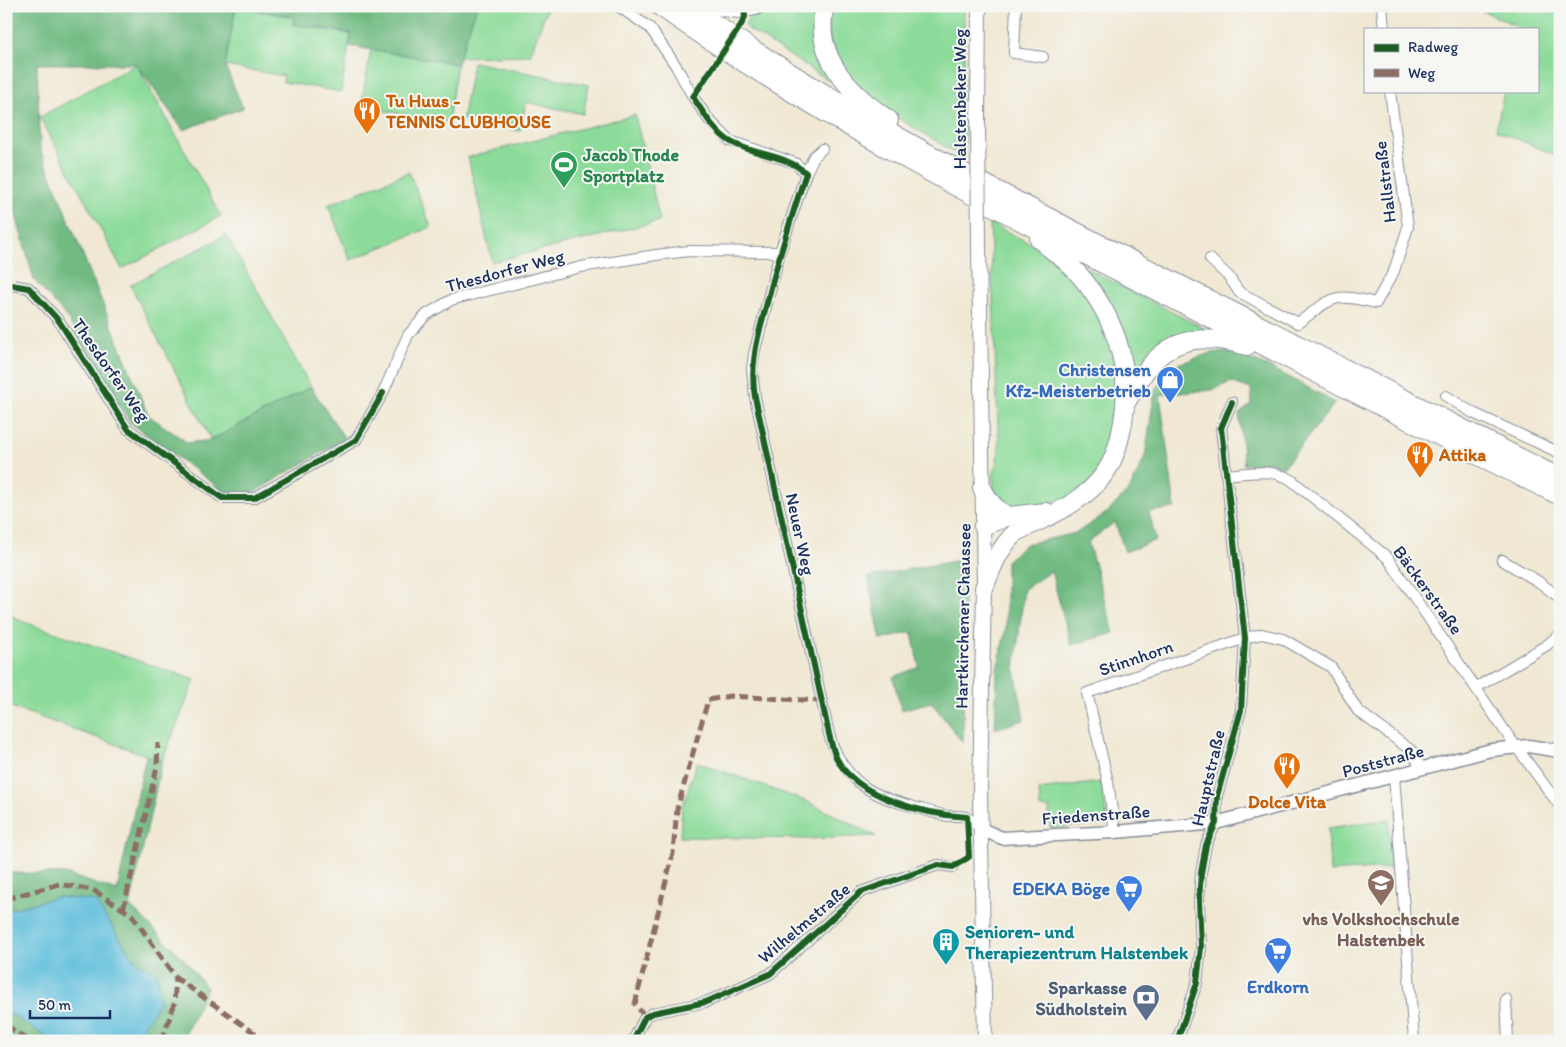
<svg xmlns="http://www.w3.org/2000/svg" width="1566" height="1047" font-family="Itim,sans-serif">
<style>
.green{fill:#8cdb9a;stroke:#54857c}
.forest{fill:#71bb82;stroke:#467570}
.water{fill:#5dbedc;stroke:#3c769d}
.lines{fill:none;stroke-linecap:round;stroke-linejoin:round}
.minor-casing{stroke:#868c98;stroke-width:12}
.tertiary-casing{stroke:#868c98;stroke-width:15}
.secondary-casing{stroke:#868c98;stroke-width:16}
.motorway-casing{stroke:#868c98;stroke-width:20}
.minor{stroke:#fff;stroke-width:10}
.tertiary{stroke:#fff;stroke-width:12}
.secondary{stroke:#fff;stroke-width:14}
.motorway{stroke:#fff;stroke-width:18}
.secondary-bridge-casing{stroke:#868c98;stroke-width:16;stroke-linecap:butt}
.secondary-bridge{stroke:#fff;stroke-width:14}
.quiet{stroke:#8d6e63;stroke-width:5;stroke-dasharray:10 5;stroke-linecap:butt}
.cycleway-casing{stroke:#f6f6f2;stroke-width:9}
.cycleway{stroke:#1b5e20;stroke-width:6}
.labels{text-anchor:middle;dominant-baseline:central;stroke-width:4;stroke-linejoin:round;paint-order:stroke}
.street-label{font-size:18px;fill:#1b2f5e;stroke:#f6f6f2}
.food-label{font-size:18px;font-weight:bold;fill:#c56008;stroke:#f6f6f2;text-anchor:start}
.leisure-label{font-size:18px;font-weight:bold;fill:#27864d;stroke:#f6f6f2;text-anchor:start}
.shop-label{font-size:18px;font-weight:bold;fill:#366cbe;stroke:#f6f6f2;text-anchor:end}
.education-label{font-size:18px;font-weight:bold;fill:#785e54;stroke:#f6f6f2}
.culture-label{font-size:18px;font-weight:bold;fill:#0d838f;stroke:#f6f6f2;text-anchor:start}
.service-label{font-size:18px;font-weight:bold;fill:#4e5e75;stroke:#f6f6f2;text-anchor:end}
</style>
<rect width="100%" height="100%" fill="#f6f6f2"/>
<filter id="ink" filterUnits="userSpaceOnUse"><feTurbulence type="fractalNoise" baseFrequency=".02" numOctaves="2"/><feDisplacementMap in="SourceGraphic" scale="10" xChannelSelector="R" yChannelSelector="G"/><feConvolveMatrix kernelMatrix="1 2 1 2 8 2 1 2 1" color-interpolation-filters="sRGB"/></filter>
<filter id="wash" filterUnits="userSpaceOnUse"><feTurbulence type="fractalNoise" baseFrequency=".0096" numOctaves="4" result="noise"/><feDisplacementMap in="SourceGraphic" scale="20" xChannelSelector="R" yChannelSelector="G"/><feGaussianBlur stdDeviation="1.12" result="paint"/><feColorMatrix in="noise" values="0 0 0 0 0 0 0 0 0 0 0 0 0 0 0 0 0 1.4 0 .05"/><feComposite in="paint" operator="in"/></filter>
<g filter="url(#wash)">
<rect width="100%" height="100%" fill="#f0e8d3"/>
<g class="green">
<polygon points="477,6 548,6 530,55 459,57"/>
<polygon points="774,6 819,6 843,90 745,27 750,14"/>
<polygon points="830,6 964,6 965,159 895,116 847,77 829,38"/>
<polygon points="1471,6 1560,6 1560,157 1496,130 1504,91 1537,91 1537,29 1517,29 1517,26"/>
<polygon points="236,7 294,17 293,24 351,34 341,92 283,82 284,76 225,66"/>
<polygon points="371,49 457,64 448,122 361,107"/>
<polygon points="473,62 589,85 583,114 526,102 520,131 462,120"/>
<polygon points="136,64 221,216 122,269 40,117"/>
<polygon points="635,115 660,221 492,262 468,157"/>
<polygon points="409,172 431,227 350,260 328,205"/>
<polygon points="990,223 1035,246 1081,284 1110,337 1119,395 1110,450 1097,473 1083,488 1064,500 1028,507 1012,509 1005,506 994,491 993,478 999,450"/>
<polygon points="226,235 311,387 211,440 130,285"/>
<polygon points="1086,268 1205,329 1204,332 1133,381 1083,272"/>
<polygon points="6,612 21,621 195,680 162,761 6,705"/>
<polygon points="697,762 808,802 876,836 808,839 680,837 682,807"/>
<polygon points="1101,782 1108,824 1050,828 1049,808 1040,808 1039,790"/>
<polygon points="1389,819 1391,868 1330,872 1328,828"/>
</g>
<g class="forest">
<polygon points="6,6 477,6 457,64 349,46 351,33 293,24 294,17 236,7 225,66 243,108 183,130 136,64 37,64 40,149 148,415 188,443 211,440 311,387 345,439 254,492 225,492 131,423 66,316 34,280 6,180 6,132 11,112 6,68"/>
<path d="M1227,352C1266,362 1300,383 1335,403L1283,468L1271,462L1244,465L1239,414L1252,404L1251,389L1231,382L1212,390L1160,395L1175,508L1149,512L1156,540L1125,552L1115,522L1088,542L1114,633L1071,645L1051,571L1024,589L1015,670L1024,720L995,729L997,669L1006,628V561L1026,544L1076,533L1108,512L1130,489L1145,457L1155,389L1175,365L1211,353Z"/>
<polygon points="965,559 963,743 931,702 901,710 893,677 919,667 912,632 881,640 868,577"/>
<polygon points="146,755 162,761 130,906 183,958 207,988 182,1041 134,1041 159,1002 157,973 134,960 95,901 58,897 6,911 6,875 12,873 66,874 117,891"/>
<polygon points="6,1011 53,1041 13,1041 6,1037"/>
</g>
<polygon class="water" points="58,897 95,901 134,960 157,973 159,1002 134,1041 53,1041 6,1011 6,911"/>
</g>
<g filter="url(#ink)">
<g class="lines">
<defs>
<g id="minor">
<polyline points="618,6 650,28 676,66 693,97 709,120 730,141 795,163 806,173"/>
<polyline points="1016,6 1014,53 1043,57"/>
<polyline points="1382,6 1384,29"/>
<path d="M822,149L814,156L806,173L780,252L754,354L752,369L755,397L829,734C846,795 890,800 943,815C950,817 959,815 966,817C971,819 977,826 981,829"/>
<path d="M1210,259L1229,277L1239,292L1298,323C1334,297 1332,292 1376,303L1394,271L1408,227L1390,91"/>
<polyline points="6,284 29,288 59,321 128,429 222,498 254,498 356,440 383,393 408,335 426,315 451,300 581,267 656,255 689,251 780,252"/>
<polyline points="1446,396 1473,413 1560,453"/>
<path d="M1226,475C1248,473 1270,468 1290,479L1387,557L1509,737L1560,806"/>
<polyline points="1502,560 1539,582 1560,598"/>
<polyline points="1477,687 1547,645 1560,634"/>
<polyline points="1394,776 1414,1041"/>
<polyline points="1115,832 1108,782 1087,693 1245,638 1262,634 1283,639 1331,667 1358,711 1412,751 1421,768"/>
<polyline points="1506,999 1508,1041"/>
<polyline points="633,1041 645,1017 653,1013 706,1002 770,974 861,892 938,865 953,867"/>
<polyline points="1177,1041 1197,983 1201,947 1199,900 1201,873 1206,845 1216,823 1217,796 1241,710 1245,638 1221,428 1232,402"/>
</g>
<polyline id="tertiary" points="981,829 1002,838 1115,832 1216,823 1491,750 1528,746 1560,751"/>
<g id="secondary">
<polyline points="978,119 979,6"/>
<polyline points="979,246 984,588 980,792 985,1041"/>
</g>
<g id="motorway">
<path d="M659,6C827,123 1009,217 1192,309C1314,372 1436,436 1560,496"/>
<path d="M688,6C840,111 1005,196 1169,279C1299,345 1429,411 1560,478"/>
<polyline points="716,6 739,9 755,6"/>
<path d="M825,6C812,57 851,94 889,120"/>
<path d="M1127,401C1134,390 1140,377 1148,368C1175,334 1209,335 1247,346"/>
<path d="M982,488C989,501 995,510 1009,516"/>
<polyline points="983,526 1009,516 1046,512"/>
<path d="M984,588C992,567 999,548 1016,532C1043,519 1076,506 1097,483C1113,466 1119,445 1123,422C1133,365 1113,311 1074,269C1064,258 1050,249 1039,239"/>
</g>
</defs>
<use href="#minor" class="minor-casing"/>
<use href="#tertiary" class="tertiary-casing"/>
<use href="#secondary" class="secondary-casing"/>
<use href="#motorway" class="motorway-casing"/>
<use href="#minor" class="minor"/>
<use href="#tertiary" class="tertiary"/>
<use href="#secondary" class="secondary"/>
<use href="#motorway" class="motorway"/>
<defs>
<polyline id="secondary-bridge" points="978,119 979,246"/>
</defs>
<use href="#secondary-bridge" class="secondary-bridge-casing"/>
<use href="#secondary-bridge" class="secondary-bridge"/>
<g class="quiet">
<polyline points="6,899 59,884 93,890 132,915 176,978 266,1041"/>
<polyline points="123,910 157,767 158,743"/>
<polyline points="645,1017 635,1004 673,853 677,809 708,700 730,696 821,701"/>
<polyline points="6,1025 29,1041"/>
<polyline points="162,1041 174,1004 176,978"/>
</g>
<defs>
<g id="cycleway">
<polyline points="6,284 29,288 59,321 128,429 222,498 254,498 356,440 383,393"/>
<path d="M633,1041L645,1017L653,1013L706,1002L770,974L861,892L938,865L953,867L969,857L967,817C927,815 857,798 837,759C833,752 831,742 829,734L755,397C749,363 759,332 768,299C779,256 792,215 806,173C785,154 756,156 731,142C715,133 703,112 693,97L741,25L745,17L744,6"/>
<polyline points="1177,1041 1197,983 1201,947 1199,900 1201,873 1206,845 1216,823 1217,796 1241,710 1245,638 1221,428 1232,402"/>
</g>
</defs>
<use href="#cycleway" class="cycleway-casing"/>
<use href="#cycleway" class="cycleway"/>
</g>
</g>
<defs>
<symbol id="restaurant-pin" viewBox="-11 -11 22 30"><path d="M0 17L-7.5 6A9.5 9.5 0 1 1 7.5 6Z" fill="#e8710a" stroke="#f6f6f2"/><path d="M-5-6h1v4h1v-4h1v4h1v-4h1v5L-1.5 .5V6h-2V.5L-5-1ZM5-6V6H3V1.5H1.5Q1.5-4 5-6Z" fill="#fff"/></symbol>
<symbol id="stadium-pin" viewBox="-11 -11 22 30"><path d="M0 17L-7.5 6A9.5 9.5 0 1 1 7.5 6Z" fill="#2e9e5b" stroke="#f6f6f2"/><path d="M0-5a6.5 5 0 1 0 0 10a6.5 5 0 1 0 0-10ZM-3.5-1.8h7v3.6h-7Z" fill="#fff"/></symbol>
<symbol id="shop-pin" viewBox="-11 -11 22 30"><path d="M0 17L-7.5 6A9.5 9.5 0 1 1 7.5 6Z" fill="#3f7fe0" stroke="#f6f6f2"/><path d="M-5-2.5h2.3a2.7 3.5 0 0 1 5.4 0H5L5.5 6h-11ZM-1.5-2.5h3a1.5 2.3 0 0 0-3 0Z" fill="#fff"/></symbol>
<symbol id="university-pin" viewBox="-11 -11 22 30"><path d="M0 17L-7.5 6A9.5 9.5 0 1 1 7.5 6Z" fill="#8d6e63" stroke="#f6f6f2"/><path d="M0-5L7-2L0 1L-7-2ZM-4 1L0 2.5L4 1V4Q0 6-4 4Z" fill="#fff"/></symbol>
<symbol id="supermarket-pin" viewBox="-11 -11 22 30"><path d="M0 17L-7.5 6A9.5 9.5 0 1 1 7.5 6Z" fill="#3f7fe0" stroke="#f6f6f2"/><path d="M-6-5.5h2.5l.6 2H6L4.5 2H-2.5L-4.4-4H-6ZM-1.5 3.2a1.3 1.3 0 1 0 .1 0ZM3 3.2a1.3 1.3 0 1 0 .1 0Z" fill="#fff"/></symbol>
<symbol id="building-pin" viewBox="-11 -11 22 30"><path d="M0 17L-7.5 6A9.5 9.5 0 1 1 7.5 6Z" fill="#0f9aa8" stroke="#f6f6f2"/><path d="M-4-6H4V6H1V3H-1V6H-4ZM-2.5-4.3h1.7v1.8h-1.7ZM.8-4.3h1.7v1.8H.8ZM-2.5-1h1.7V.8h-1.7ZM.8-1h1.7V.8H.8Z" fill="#fff"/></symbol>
<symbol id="bank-pin" viewBox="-11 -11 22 30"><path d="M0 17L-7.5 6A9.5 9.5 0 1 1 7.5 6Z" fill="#5c6f8a" stroke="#f6f6f2"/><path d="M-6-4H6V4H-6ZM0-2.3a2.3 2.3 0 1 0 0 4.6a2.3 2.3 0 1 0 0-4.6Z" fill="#fff"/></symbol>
</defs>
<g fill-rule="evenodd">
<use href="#restaurant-pin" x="351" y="95" width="32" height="43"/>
<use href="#stadium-pin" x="548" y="149" width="32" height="43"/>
<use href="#shop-pin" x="1154" y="364" width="32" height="43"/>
<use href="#restaurant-pin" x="1404" y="439" width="32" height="43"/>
<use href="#restaurant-pin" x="1271" y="750" width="32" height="43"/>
<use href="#university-pin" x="1365" y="867" width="32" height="43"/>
<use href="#supermarket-pin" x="1113" y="873" width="32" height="43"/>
<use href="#building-pin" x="930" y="926" width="32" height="43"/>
<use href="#supermarket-pin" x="1262" y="935" width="32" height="43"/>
<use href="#bank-pin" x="1130" y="982" width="32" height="43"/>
</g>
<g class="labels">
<g class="street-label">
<text transform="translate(960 99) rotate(-90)">Halstenbeker Weg</text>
<text transform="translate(1385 182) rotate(-97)">Hallstraße</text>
<text transform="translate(505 271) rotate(-15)">Thesdorfer Weg</text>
<text transform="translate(111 370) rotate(55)">Thesdorfer Weg</text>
<text transform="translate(800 534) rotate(78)">Neuer Weg</text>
<text transform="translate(1428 590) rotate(54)">Bäckerstraße</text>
<text transform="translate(963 616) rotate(-89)">Hartkirchener Chaussee</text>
<text transform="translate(1136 658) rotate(-19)">Stinnhorn</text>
<text transform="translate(1383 761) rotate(-15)">Poststraße</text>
<text transform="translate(1208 778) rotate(-77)">Hauptstraße</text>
<text transform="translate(1096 815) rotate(-4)">Friedenstraße</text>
<text transform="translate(804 923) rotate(-40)">Wilhelmstraße</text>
</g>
<g class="food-label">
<text x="386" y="101">Tu Huus -<tspan x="386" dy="21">TENNIS CLUBHOUSE</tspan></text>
<text x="1439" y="455">Attika</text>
<text x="1287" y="802" text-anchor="middle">Dolce Vita</text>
</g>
<g class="leisure-label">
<text x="583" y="155">Jacob Thode<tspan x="583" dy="21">Sportplatz</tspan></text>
</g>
<g class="shop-label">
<text x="1151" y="370">Christensen<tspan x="1151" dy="21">Kfz-Meisterbetrieb</tspan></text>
<text x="1110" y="889">EDEKA Böge</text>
<text x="1278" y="987" text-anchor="middle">Erdkorn</text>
</g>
<g class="education-label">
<text x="1381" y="919">vhs Volkshochschule<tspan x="1381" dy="21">Halstenbek</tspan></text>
</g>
<g class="culture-label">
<text x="965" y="932">Senioren- und<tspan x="965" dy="21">Therapiezentrum Halstenbek</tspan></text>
</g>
<g class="service-label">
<text x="1127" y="988">Sparkasse<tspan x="1127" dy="21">Südholstein</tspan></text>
</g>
</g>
<rect width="1566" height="1047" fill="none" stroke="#f6f6f2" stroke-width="25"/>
<rect x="1364" y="28" width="175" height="65" fill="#f6f6f2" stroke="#9ea6b7"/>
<rect x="1374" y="44" width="25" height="8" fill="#1b5e20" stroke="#9ea6b7"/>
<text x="1408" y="52" font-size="15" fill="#1b2f5e">Radweg</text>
<rect x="1374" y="69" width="25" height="8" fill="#8d6e63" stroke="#9ea6b7"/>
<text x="1408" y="78" font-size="15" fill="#1b2f5e">Weg</text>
<path d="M30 1010v8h80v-8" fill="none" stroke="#1b2f5e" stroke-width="2.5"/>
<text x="38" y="1010" font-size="15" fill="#1b2f5e" stroke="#f6f6f2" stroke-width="4" paint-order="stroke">50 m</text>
</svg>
